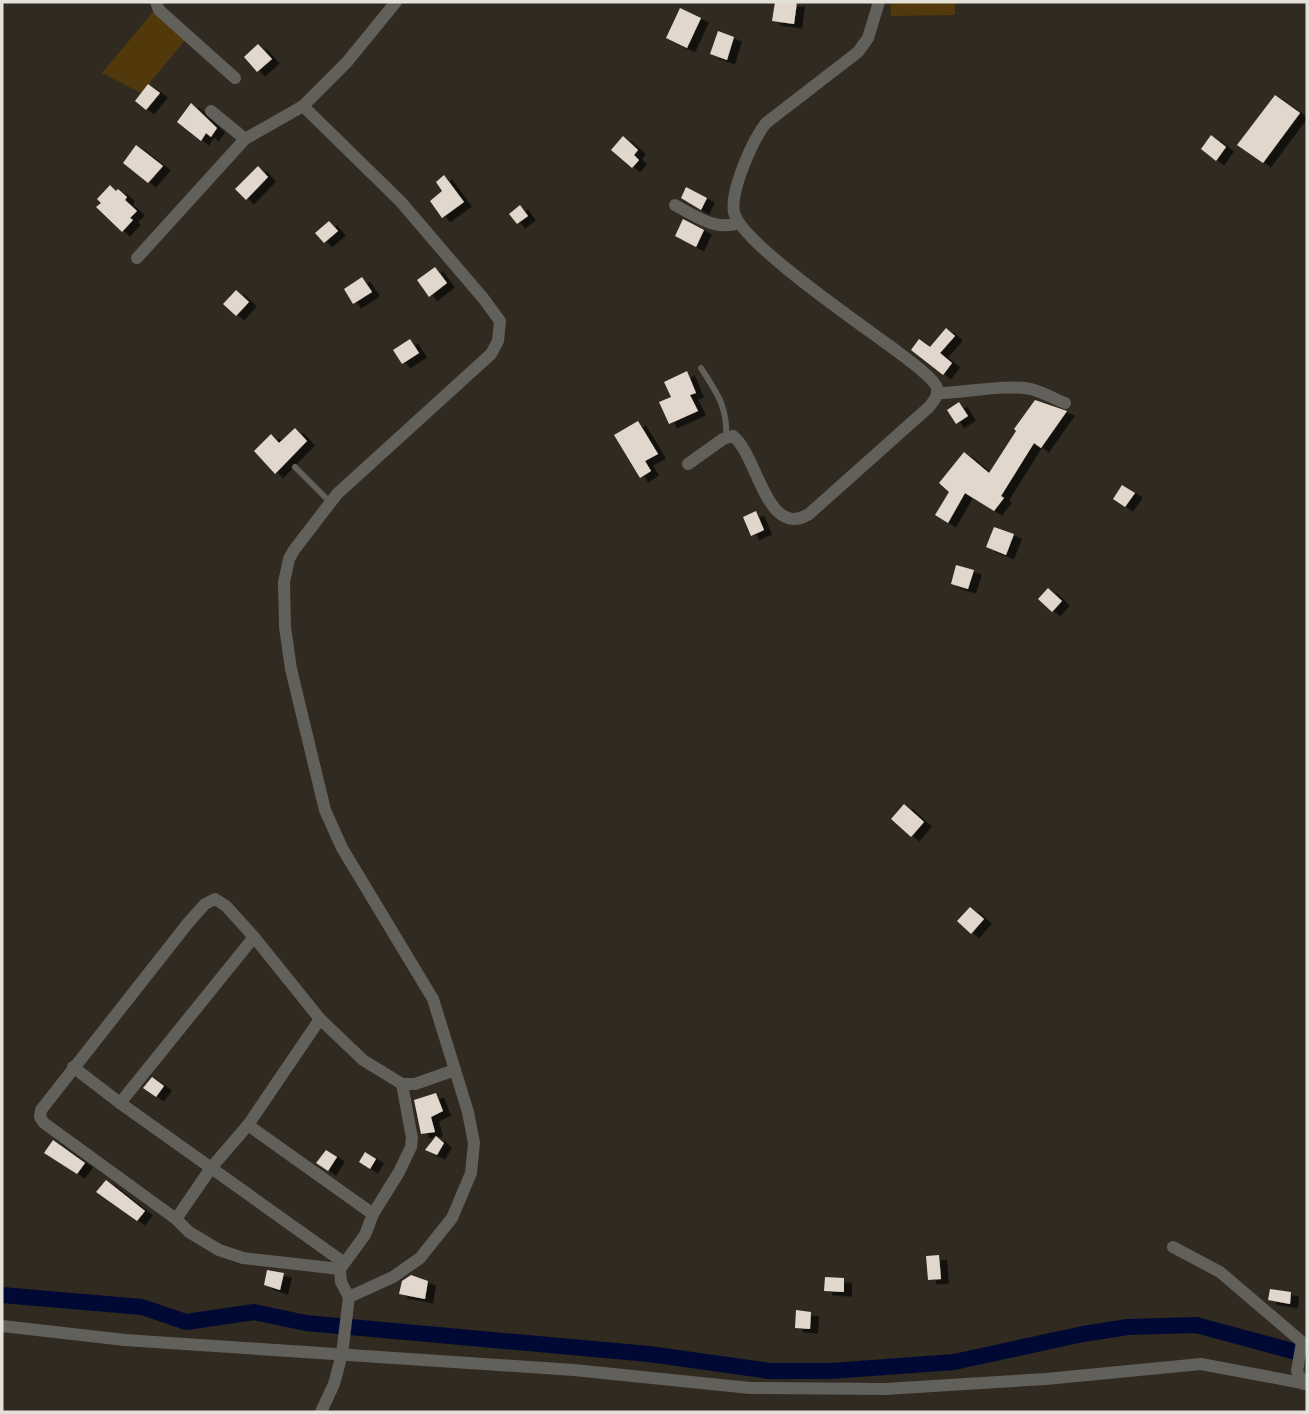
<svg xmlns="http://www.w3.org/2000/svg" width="1309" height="1414" font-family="'Sofia Sans Condensed',sans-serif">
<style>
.green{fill:#51390b}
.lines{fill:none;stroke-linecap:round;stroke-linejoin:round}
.canal{stroke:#000934;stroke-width:16}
.building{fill:#e2d7cd;filter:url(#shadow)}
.lane{stroke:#61605b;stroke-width:6}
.street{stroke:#61605b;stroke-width:12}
</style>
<defs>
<filter id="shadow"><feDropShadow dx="8" dy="4.5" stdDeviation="0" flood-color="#0009"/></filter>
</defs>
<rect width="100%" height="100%" fill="#302a20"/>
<g class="green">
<polygon points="890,2 955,2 955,15 891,16"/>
<polygon points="154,11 187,38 141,93 102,73"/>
</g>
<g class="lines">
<polyline class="canal" points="2,1295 142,1307 186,1322 254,1312 306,1323 649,1354 770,1371 831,1371 954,1362 1083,1334 1128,1327 1196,1325 1307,1355"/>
</g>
<g class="building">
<polygon points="775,2 797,2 794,24 772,21"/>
<polygon points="680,8 701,18 687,48 666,38"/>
<polygon points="718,31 734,37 727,60 710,54"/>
<polygon points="258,44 272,59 257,72 244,57"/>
<polygon points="148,84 160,93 146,110 135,101"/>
<polygon points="1275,95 1300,113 1263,163 1237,145"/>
<polygon points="191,103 217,128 211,137 206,133 201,141 177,122"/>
<polygon points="1211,135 1226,147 1216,161 1201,149"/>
<polygon points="623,136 638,150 634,155 639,160 632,168 611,150"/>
<polygon points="136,145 163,166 148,183 123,163"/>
<polygon points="258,166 268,177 246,200 235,189"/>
<polygon points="444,175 464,202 442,218 430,201 442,191 436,182"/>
<polygon points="110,185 116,191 118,189 127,197 125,200 137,211 130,218 133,220 122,232 96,207 101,203 97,199"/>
<polygon points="686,187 707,198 701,210 681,198"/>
<polygon points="520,205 528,216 517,224 509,214"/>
<polygon points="683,219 704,230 696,247 675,236"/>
<polygon points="329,221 338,231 324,243 315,233"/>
<polygon points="435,267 447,283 429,297 417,280"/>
<polygon points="362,277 372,292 353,304 344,289"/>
<polygon points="236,290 249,302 236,316 223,304"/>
<polygon points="946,328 955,336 940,353 952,363 943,375 911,350 919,339 930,347"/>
<polygon points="410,339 419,353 402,364 393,350"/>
<polygon points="687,371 696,393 690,395 698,411 669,424 659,402 671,397 664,382"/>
<polygon points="1035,400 1067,411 1041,448 1034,443 1001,496 1004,498 994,511 965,493 948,523 935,515 949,492 939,483 964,452 989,473 1016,431 1014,429"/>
<polygon points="959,402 968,416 956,424 947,410"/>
<polygon points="638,421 658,454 645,461 651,471 640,478 614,435"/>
<polygon points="295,428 307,441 275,474 254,451 271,434 279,443"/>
<polygon points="1122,485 1135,493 1125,507 1113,499"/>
<polygon points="756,511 764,530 751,536 743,517"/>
<polygon points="994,527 1014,534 1006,555 986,547"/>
<polygon points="956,565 974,570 968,589 951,584"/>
<polygon points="1048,588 1062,601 1052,612 1038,599"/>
<polygon points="904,804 924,822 911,837 891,819"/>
<polygon points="970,907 984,919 971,934 957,921"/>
<polygon points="152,1077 164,1086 156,1097 143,1088"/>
<polygon points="436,1093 443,1111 431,1117 435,1132 421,1134 414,1100"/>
<polygon points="436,1136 444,1143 437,1155 425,1150"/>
<polygon points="53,1140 85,1163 77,1174 44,1153"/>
<polygon points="326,1150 337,1157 328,1171 316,1163"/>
<polygon points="365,1152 376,1159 370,1169 359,1162"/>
<polygon points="106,1180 145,1211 137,1221 96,1192"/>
<polygon points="939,1255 941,1279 928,1280 926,1256"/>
<polygon points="267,1270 284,1273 280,1290 264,1285"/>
<polygon points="411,1275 428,1281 425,1299 399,1294 402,1281"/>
<polygon points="825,1277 844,1278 844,1292 824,1291"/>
<polygon points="1270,1289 1291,1292 1290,1304 1268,1300"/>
<polygon points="796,1310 811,1312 810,1329 795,1328"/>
</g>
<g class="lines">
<g class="lane">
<path d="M701,368C717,393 728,407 726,438"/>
<polyline points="295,467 330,502"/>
</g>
<g class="street">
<polyline points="156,2 159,10 235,78"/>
<polyline points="211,111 245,139 303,106"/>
<path d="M675,205C695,216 715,231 739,223"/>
<polyline points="137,258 245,139"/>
<path d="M937,393C965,393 1009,383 1034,390C1044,393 1055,399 1065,403"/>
<path d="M688,464L723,439L733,436C758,455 766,540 809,514L929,407C933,402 939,395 937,388C934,378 907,359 898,352C869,330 739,242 734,212C730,191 753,139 766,123L858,52L868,38L879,2"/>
<polyline points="73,1067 120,1103 343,1262"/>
<polyline points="120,1103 254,937"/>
<polyline points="248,1125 373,1214"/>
<polyline points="176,1219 211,1168 248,1125 320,1019"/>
<polyline points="1173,1247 1220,1272 1302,1342 1297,1371 1304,1384"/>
<polyline points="340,1269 243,1258 219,1250 189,1232 176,1219 44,1123 40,1117 41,1110 188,923 205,904 215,899 226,906 254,937 320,1019 363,1060 402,1084 415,1084 455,1070"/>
<polyline points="349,1297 341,1282 340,1269 365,1235 373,1214 399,1172 411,1147 412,1138 402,1084"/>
<polyline points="2,1326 125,1340 574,1370 750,1388 885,1389 1046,1379 1201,1364 1307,1384"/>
<polyline points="321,1412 334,1384 342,1354 349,1297 393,1277 420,1258 452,1218 458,1204 471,1173 474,1143 468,1112 433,999 342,848 325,810 291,669 285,627 284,582 289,559 294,550 337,494 491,354 498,341 500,321 483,298 401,202 303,106 347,62 396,2"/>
</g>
</g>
<rect width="1309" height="1414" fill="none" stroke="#e4e0da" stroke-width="7"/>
</svg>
